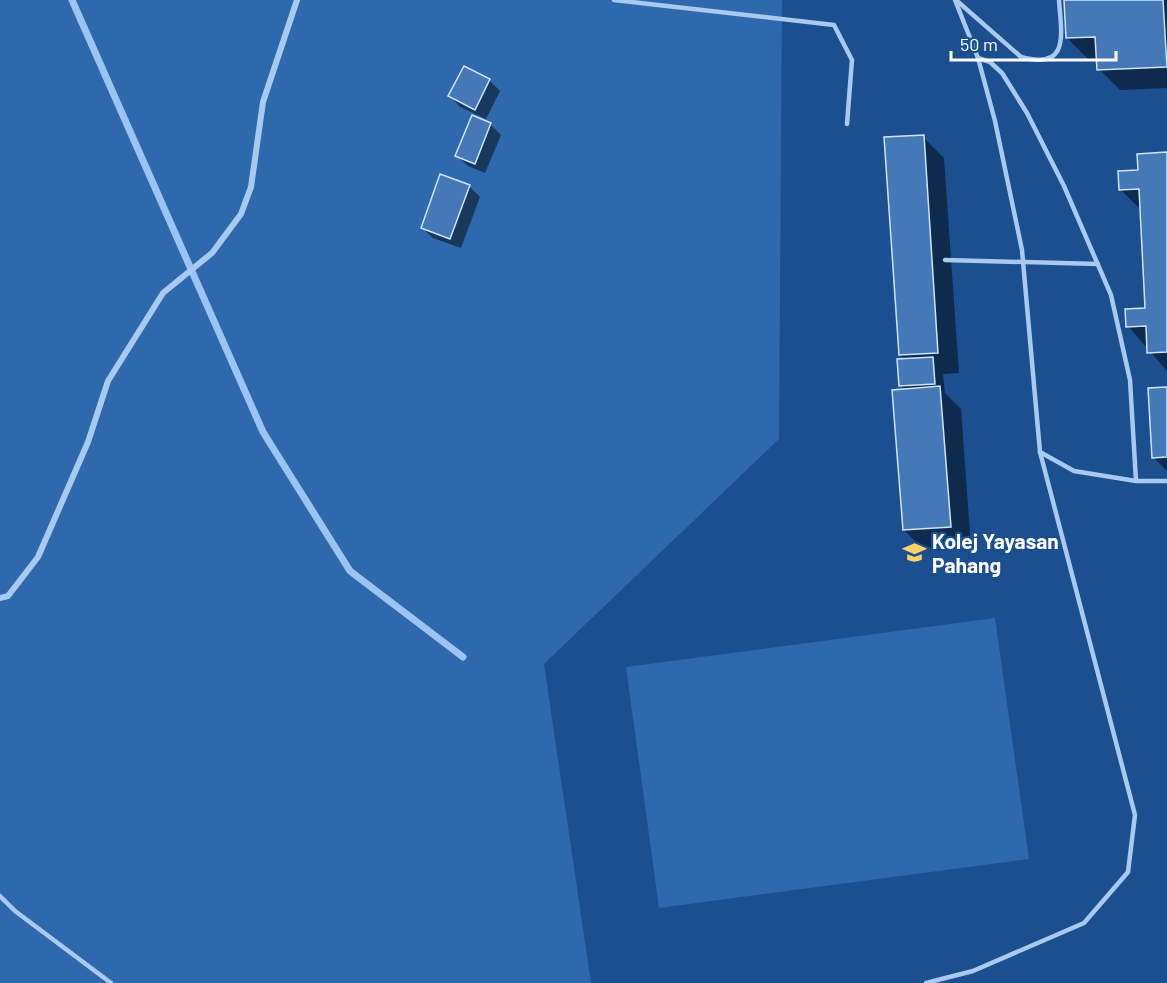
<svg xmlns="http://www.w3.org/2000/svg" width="1167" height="983" font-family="Barlow,sans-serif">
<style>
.green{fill:#2e69ad}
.shadow{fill:#0007}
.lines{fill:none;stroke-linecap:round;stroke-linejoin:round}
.stream{stroke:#9cc4f0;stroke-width:7}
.building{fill:#4478b7;stroke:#cfe3fa;stroke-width:1.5}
.lane{stroke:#a9c9ee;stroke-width:4.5}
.street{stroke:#a9c9ee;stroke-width:6}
.labels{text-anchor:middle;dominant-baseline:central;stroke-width:4.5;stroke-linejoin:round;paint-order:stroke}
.poi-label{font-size:21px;font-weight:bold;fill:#fff;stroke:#1b4f8f;text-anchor:start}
</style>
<rect width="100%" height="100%" fill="#1b4f8f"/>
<g class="green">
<polygon points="0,0 782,0 779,439 544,664 591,983 0,983"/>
<polygon points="995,618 1029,859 659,908 626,667"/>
</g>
<g class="shadow">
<polygon points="1065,0 1167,0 1167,88 1120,90 1099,69 1098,58 1088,59 1067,38"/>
<polygon points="464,68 489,80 500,91 486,119 460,107 450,96"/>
<polygon points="490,124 501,135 485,173 468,166 457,156"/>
<polygon points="923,137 944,158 959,373 943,374 945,393 961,409 971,548 925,551 904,530 905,390 900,385 906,360 900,355"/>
<polygon points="1167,154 1167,371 1128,326 1147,309 1141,210 1120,189 1139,172"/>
<polygon points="469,186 480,197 461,248 433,238 422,228"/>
<polygon points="1167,389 1167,471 1153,457"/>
</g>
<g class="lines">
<polyline class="stream" points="72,0 263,432 350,571 463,657"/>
</g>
<g class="building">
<polygon points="1064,0 1163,0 1167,67 1097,70 1095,37 1066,38"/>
<polygon points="464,66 490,79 475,110 448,96"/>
<polygon points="472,115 491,123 475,164 455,156"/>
<polygon points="924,135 938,353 899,355 884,137"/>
<polygon points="1167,152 1167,352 1147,353 1146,326 1126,327 1125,309 1145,308 1139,189 1119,190 1118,171 1138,170 1137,154"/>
<polygon points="440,174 470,185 450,239 421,228"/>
<polygon points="933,357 935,384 899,386 897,359"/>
<polygon points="940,386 951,527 903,530 892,390"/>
<polygon points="1167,387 1167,457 1152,458 1148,388"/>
</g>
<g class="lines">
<g class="lane">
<polyline points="614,0 834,25 852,60 847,124"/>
<path d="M956,0L1021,57C1071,71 1061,32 1059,0"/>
<polyline points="978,58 990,62 1002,73 1027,113 1064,186 1111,295 1130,380 1136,481 1074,471 1040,452"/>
<polyline points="945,260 1098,264"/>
<polyline points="1136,481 1167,481"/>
<polyline points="0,896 15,911 111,983"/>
<polyline points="926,983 973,971 1084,923 1128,872 1135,815 1040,452 1022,250 995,121 978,58 955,0"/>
</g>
<polyline class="street" points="0,598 8,596 38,557 88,442 108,381 163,293 212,253 241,214 251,187 263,102 297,0"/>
</g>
<defs>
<symbol id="university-bare" viewBox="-9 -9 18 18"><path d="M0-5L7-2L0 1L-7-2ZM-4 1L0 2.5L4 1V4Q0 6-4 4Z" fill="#ffd166" stroke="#1b4f8f" stroke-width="2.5" paint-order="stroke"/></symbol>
</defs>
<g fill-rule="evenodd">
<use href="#university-bare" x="898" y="536" width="33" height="33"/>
</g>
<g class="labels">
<g class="poi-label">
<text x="932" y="540">Kolej Yayasan<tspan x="932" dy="24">Pahang</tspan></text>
</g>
</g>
<path d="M951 51v9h165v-9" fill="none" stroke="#ffffff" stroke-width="3"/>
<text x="960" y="51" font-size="18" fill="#ffffff" stroke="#1b4f8f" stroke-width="4.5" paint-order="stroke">50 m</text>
</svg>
